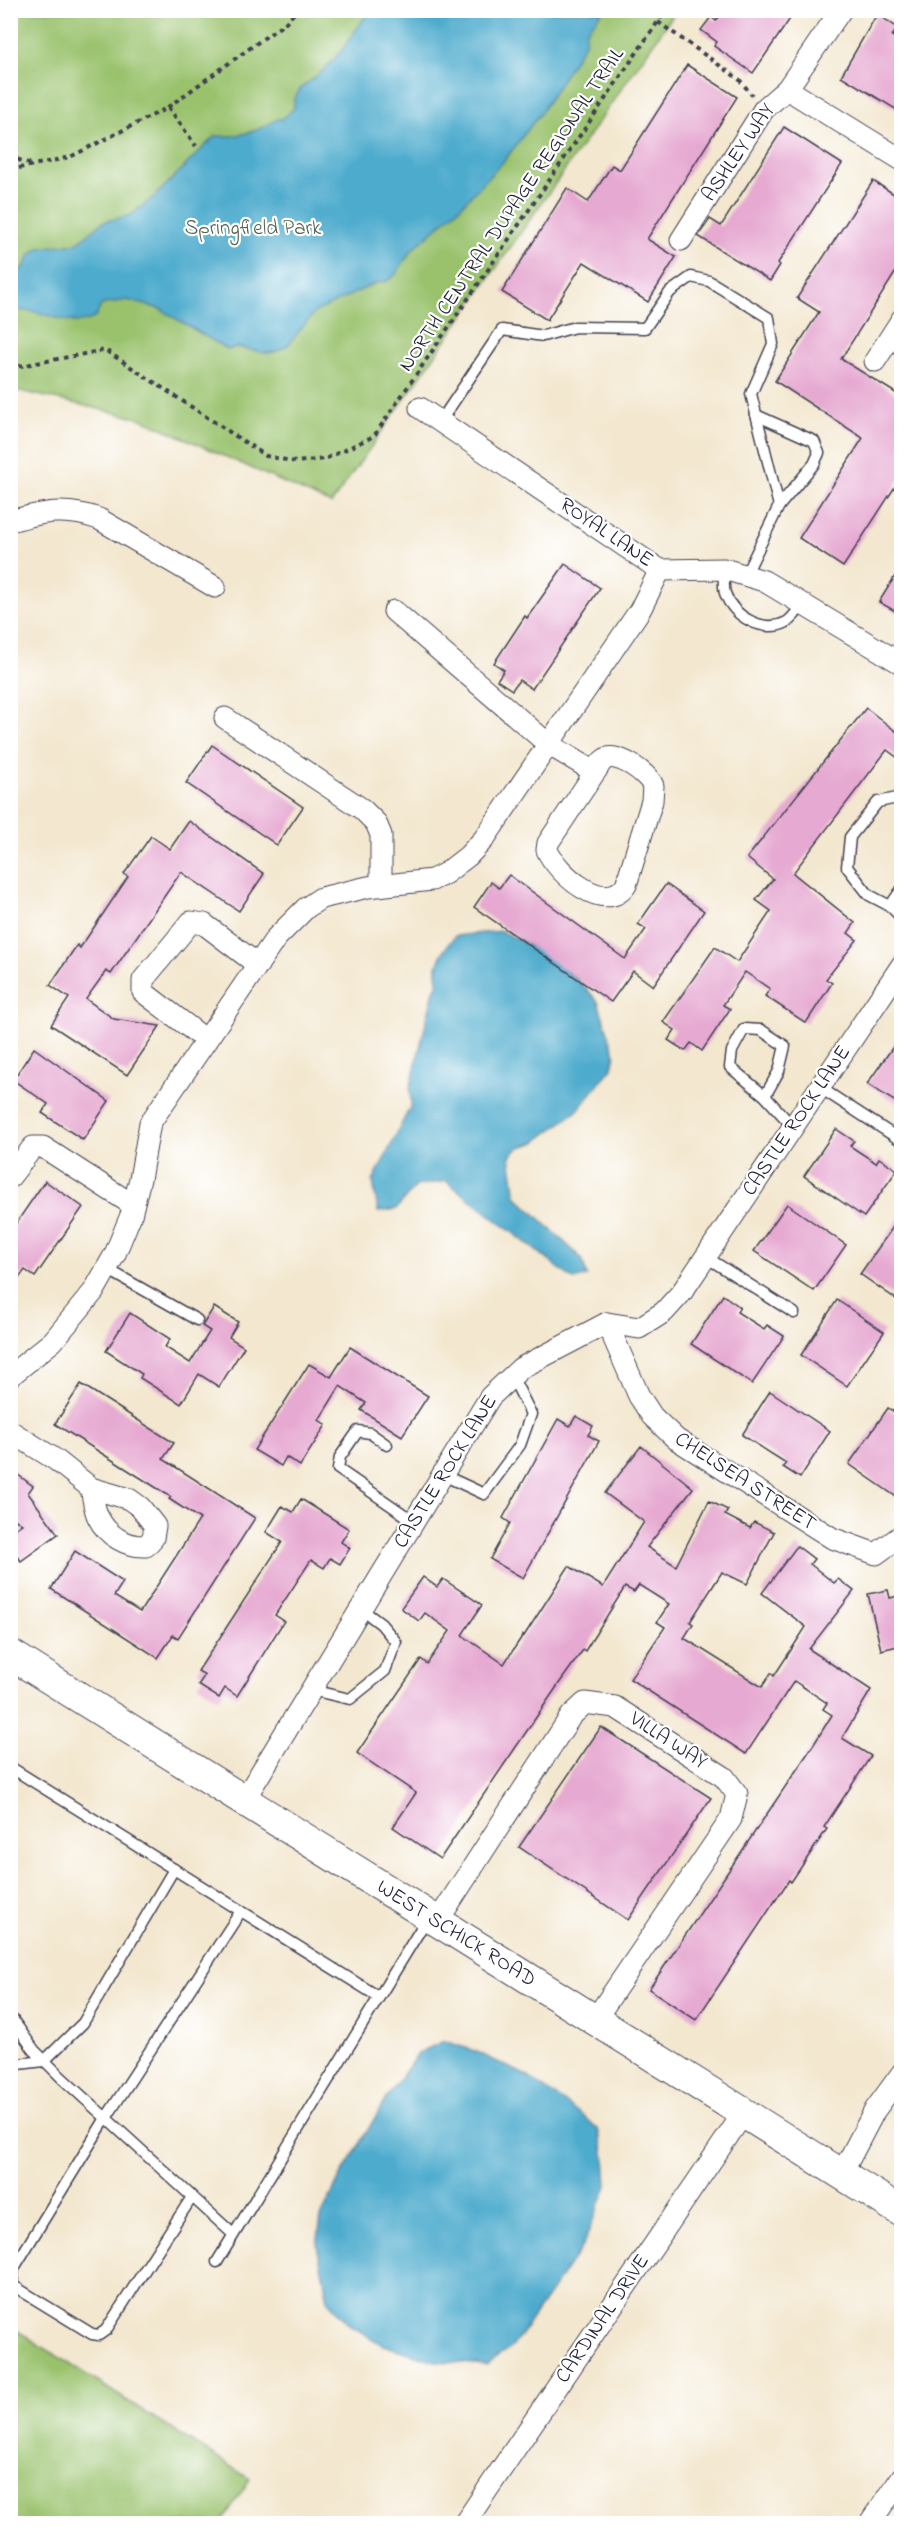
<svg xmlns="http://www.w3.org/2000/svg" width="912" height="2534" font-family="'Indie Flower',sans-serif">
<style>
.green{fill:#9ac26d;stroke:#5e7254;stroke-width:1.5}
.water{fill:#4eabcd;stroke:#386684;stroke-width:1.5}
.building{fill:#e6a9d1}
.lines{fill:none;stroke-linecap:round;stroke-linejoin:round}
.lane-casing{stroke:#414051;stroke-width:13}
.street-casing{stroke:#414051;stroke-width:23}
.secondary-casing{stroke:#414051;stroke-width:32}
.path{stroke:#414051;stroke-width:4;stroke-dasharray:4.5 4.5;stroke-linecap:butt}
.lane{stroke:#fff;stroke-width:10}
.street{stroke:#fff;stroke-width:21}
.secondary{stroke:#fff;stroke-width:30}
.labels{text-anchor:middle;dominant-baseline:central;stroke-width:4.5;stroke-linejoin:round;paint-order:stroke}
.street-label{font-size:21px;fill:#22223b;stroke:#fff}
.park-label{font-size:21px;fill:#52624f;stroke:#fff}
</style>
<rect width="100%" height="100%" fill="#fff"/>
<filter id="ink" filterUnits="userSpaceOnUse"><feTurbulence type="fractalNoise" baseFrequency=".0167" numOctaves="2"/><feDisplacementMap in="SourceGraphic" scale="12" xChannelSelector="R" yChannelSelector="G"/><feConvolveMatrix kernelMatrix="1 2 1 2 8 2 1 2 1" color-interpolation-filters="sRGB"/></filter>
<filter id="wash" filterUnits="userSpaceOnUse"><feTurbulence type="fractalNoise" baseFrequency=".008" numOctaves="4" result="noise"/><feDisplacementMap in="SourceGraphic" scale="24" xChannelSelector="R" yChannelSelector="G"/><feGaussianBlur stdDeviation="1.35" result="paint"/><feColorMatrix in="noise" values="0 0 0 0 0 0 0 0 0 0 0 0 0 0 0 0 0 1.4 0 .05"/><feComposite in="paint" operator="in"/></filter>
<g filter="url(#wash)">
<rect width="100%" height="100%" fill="#f3e7cf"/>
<g class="green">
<polygon points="11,11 676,11 331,504 142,419 11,389"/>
<polygon points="10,2326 250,2479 221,2523 11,2523"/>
</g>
<g class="water">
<path d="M369,11H603L586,31L585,43L542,111L504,161L459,208L412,250L395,275L387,281L376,283L315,312L287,346L275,352L265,353L237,347L228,350L160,309L127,300L101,305L96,317C91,319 84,323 78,322C53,320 38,308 11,311V272L24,268L30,255L39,248L77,243L103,222L131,215L153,198L215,136C236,138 260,131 277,119H282L294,108V99L301,88L325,69L342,50Z"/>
<path d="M501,931L545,953L584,986L598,1002L615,1054L612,1068L577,1111L534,1143L520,1147L510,1156L516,1196L582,1259L587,1276L574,1280L446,1181L416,1186L396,1209L378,1212L373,1181L411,1105L410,1088L434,990C440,982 436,975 437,966C440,956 448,944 455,936Z"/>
<polygon points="444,2041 475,2051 527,2076 578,2112 598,2129 605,2157 607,2186 583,2245 513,2346 486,2365 435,2361 383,2345 350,2325 328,2301 317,2245 321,2217 339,2179 386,2099 418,2053"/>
</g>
<g id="blocks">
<g class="building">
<polygon points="724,10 796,10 753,73 714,46 717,42 701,30 711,17 716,21"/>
<polygon points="877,14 898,28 892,36 902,42 902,113 841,76"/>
<polygon points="687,65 737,97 647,239 676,257 648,302 584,262 547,320 502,292 567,188 588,202 612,165 620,170"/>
<polygon points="784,127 842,164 778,263 780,265 770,281 698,236 710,219 721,226"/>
<polygon points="873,181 902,199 902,262 841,359 902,397 902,476 843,567 799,538 863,438 775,381 819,312 797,298"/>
<polygon points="565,564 600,588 532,689 519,680 512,690 497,680 504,670 494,663 525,616 527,618"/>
<polygon points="902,565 902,615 879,602"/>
<polygon points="866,708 902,736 902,761 887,750 793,873 855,923 848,933 857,940 826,979 832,983 806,1023 765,996 770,989 745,972 723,1005 730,1009 702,1051 691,1043 685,1051 668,1040 675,1030 663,1022 715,947 737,962 771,911 756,900 773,879 747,858"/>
<polygon points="212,745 303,807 277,845 186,783"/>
<polygon points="189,821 264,874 239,911 181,872 111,974 106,971 86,999 114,1019 160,1026 127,1075 51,1025 69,998 50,985 77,945 80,948 128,877 124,874 151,836 170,849"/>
<polygon points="509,875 625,959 646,929 638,924 666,884 704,911 653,986 633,971 611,1002 474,907 491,882 499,888"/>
<polygon points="902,1034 902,1106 867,1084"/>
<polygon points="34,1048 109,1101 83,1140 42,1113 48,1104 13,1080"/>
<polygon points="836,1129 854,1141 850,1146 876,1163 879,1158 897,1170 864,1217 804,1176"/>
<polygon points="45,1181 83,1207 35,1277 25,1270 10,1290 10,1232"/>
<polygon points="787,1204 846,1245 814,1291 754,1251"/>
<polygon points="902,1214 902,1303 860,1274"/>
<polygon points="723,1295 740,1307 737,1312 764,1329 767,1325 784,1336 752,1384 691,1344"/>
<polygon points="837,1300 884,1332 847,1386 801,1355"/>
<polygon points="214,1307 238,1322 229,1337 244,1347 219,1387 199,1374 181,1404 140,1378 142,1374 106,1351 130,1313 170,1339 165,1347 190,1363 210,1331 202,1326"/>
<polygon points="350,1347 428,1396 402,1436 361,1410 366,1403 340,1386 319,1420 326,1425 300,1466 286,1457 281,1466 254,1450 309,1364 331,1377"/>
<polygon points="81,1384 174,1443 163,1459 255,1518 178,1638 173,1635 158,1658 51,1589 75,1551 123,1582 114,1596 140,1612 200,1519 169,1499 171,1497 55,1424"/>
<polygon points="770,1391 830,1431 800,1478 783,1467 786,1463 742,1435"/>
<polygon points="888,1408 902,1417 902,1487 895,1496 849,1464"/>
<polygon points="576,1416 593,1426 588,1435 599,1441 523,1578 490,1559 510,1523 503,1518 558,1419 570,1426"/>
<polygon points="641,1446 693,1488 647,1547 676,1566 709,1501 728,1510 725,1515 750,1528 754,1522 774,1532 747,1584 722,1572 690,1622 693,1624 684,1638 762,1687 771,1673 774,1676 806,1627 762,1593 797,1546 814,1559 810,1564 834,1583 838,1579 854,1591 809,1649 871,1690 842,1738 871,1756 824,1827 827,1829 791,1882 789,1880 696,2020 649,1989 814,1744 832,1715 823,1709 827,1703 794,1681 746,1754 630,1679 665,1627 657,1622 669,1604 639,1585 634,1592 625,1587 585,1651 583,1650 558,1685 440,1859 393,1827 416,1793 357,1753 421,1659 427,1664 450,1631 425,1613 419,1621 401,1608 423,1577 437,1587 443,1579 482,1605 462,1635 504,1664 523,1635 524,1636 569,1566 603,1587 644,1522 605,1493"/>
<polygon points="10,1469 33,1486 28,1493 58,1534 21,1561 10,1547 10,1532 22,1524 10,1516"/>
<polygon points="301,1499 349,1529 341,1542 350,1548 340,1564 330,1558 324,1568 311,1560 275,1615 284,1621 237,1696 225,1688 219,1698 198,1685 205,1675 198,1671 282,1542 266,1532 282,1506 293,1512"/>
<polygon points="888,1590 890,1598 902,1595 902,1645 881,1650 868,1594"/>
<polygon points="601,1727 711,1798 628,1920 519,1847"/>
</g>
</g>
</g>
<g filter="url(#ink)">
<use href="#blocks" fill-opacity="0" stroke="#414051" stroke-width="1.5"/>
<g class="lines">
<defs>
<g id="lane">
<polyline points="756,415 814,441 819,453 814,464 779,506"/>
<polyline points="440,422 502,330 543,336 575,327 645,328 670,292 691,277 709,281 769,318 773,344 751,394 779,506 746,574"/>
<path d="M724,569C724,576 723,587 725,593C733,617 764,634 787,622C793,618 798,610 803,604"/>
<polyline points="902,797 878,802 850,837 847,867 869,895 890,906 902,918"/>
<polyline points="890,906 902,889"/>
<polyline points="819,1087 902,1141"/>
<polyline points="765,1096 779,1071 785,1046 761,1030 744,1029 732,1051 730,1067 765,1096 793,1127"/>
<polyline points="706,1257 794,1313"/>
<polyline points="107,1269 197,1320"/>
<polyline points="387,1445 370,1433 358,1431 340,1457 338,1469 415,1522"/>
<polyline points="443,1475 484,1494 520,1445 531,1414 512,1376"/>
<polyline points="311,1690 350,1699 385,1671 396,1642 381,1624 361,1609"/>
<polyline points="10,1767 379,1997"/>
<polyline points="10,2016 34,2050 62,2078 233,2234"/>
<polyline points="10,2065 44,2061 83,2023 174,1869"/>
<polyline points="192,2197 106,2330 99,2335 92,2334 12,2285 14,2268 106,2118 241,1911"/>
<polyline points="217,2262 428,1917"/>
</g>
<g id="street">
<polyline points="787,89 902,160"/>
<polyline points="681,240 764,109 787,89 841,10"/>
<polyline points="875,361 902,319"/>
<polyline points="420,408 660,570 724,569 764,581 902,664"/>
<path d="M10,521C44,512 65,507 99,519L215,587"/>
<path d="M394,611L548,744L595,772L548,843L547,850C557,873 605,916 626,885L652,801L653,786C649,774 616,750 604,760C600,762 598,769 595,772"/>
<polyline points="225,718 362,809 376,823 381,835 381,885"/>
<polyline points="206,1040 143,992 143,980 191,922 204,924 258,965"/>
<polyline points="10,1177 33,1147 43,1147 133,1205"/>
<polyline points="607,1323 639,1396 652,1416 676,1439 832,1538 876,1554 902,1535"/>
<polyline points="10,1376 53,1341 94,1291 115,1254 131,1215 140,1179 150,1123 276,938 306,908 321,898 368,887 432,880 446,873 468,856 484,839 640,610 660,570"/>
<path d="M10,1431L56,1460L91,1488L129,1499L140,1507L155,1526L153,1538L146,1546C127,1547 107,1536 98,1517C94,1509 93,1497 91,1488"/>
<polyline points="244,1800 490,1397 521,1368 607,1323 639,1328 664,1312 682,1292 902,965"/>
<polyline points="437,1922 571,1716 585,1703 615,1707 724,1777 737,1794 731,1819 594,2021"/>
<polyline points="841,2175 875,2110 902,2073"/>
<polyline points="464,2524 743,2114"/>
<polyline points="870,2524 902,2477"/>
</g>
<polyline id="secondary" points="10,1654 902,2212"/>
</defs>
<use href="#lane" class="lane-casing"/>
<use href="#street" class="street-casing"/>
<use href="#secondary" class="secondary-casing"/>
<g class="path">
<polyline points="658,22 739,79 752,95"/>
<polyline points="168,107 196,146"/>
<polyline points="10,154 19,160 34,165"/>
<polyline points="10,170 70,157 165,109 285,23 297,10"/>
<polyline points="10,368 105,350 266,456 296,462 325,459 374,436 666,10"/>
</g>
<use href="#lane" class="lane"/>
<use href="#street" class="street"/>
<use href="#secondary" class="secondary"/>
</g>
</g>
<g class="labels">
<g class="street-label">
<text transform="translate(739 153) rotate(-56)">ASHLEY WAY</text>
<text transform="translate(512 210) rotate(-56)">NORTH CENTRAL DUPAGE REGIONAL TRAIL</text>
<text transform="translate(606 533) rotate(34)">ROYAL LANE</text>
<text transform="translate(797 1121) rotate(-56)">CASTLE ROCK LANE</text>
<text transform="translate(446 1472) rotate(-58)">CASTLE ROCK LANE</text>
<text transform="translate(745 1482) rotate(33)">CHELSEA STREET</text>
<text transform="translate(668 1741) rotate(33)">VILLA WAY</text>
<text transform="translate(456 1934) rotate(32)">WEST SCHICK ROAD</text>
<text transform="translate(603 2319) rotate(-56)">CARDINAL DRIVE</text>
</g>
<g class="park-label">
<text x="253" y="229">Springfield Park</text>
</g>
</g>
<rect width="912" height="2534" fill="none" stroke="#fff" stroke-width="36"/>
</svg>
